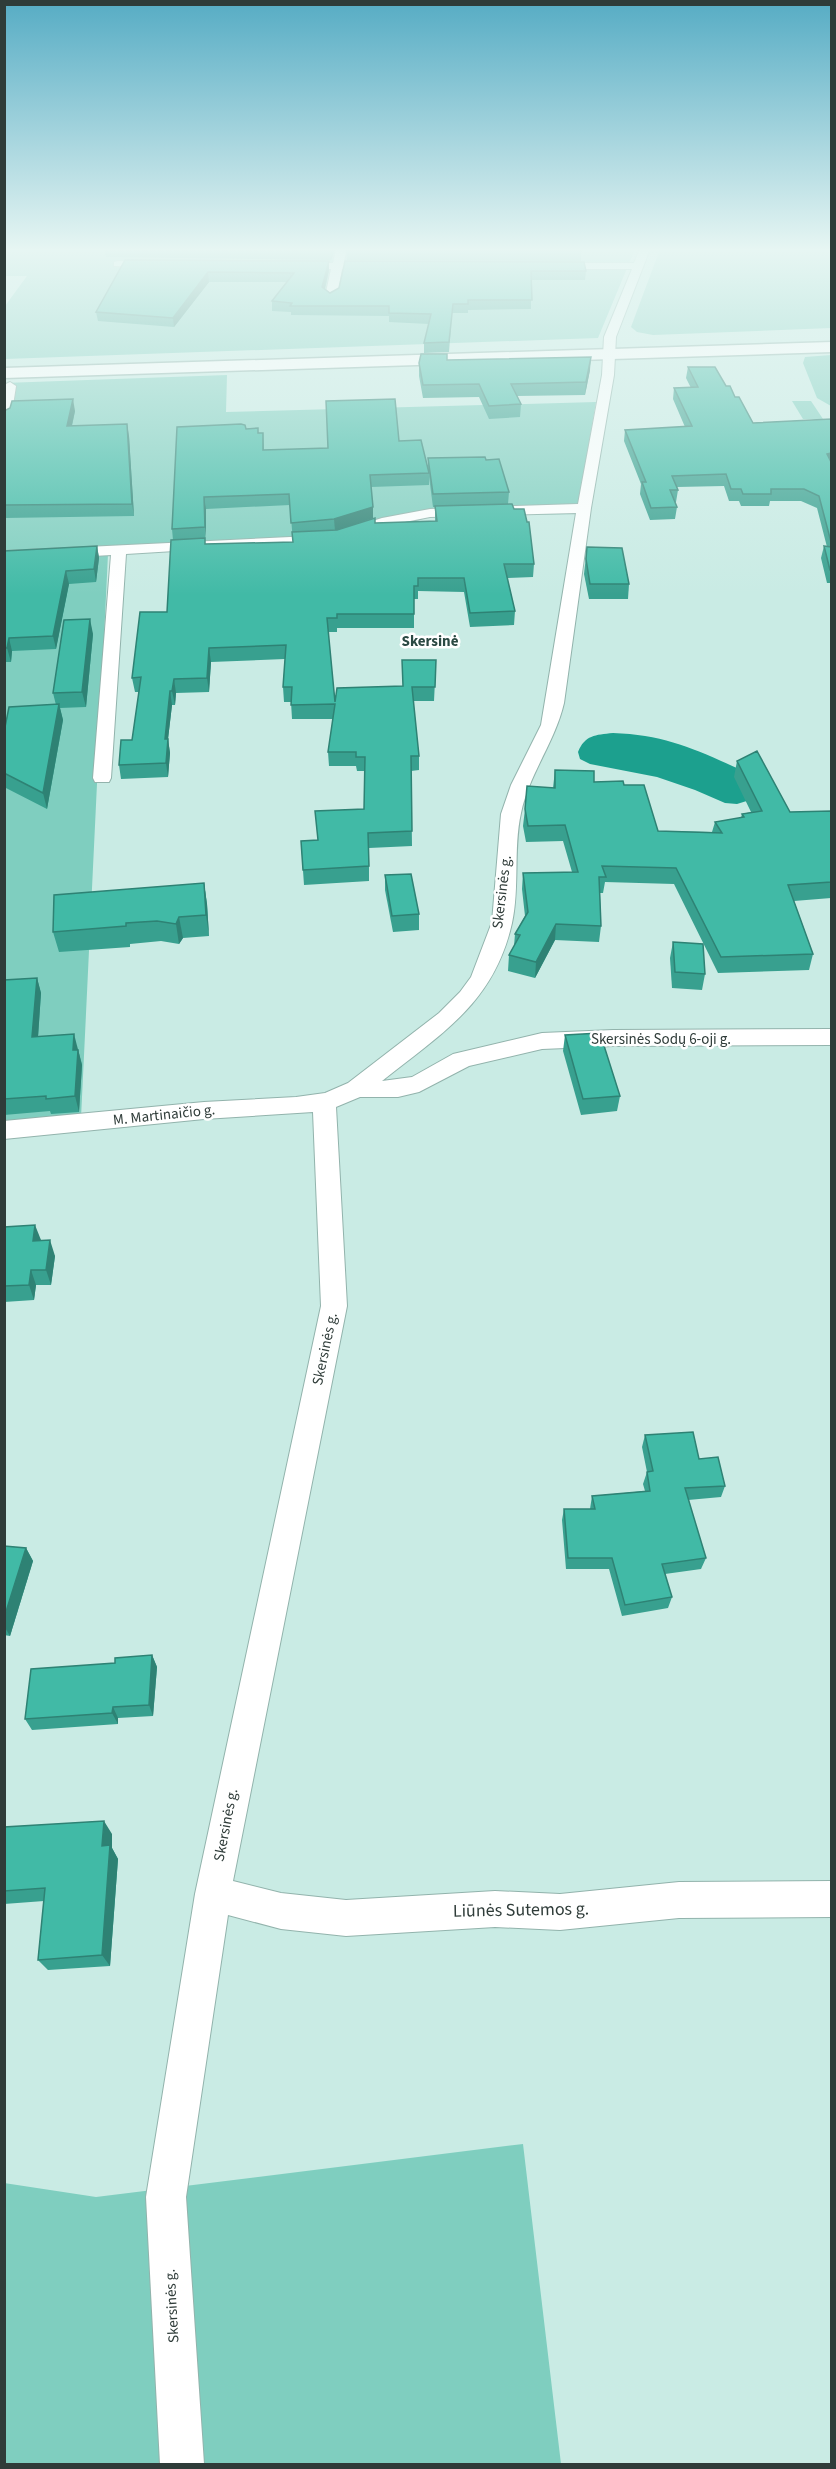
<svg xmlns="http://www.w3.org/2000/svg" width="836" height="2469" font-family="'Source Sans 3',sans-serif">
<style>
.green{fill:#7fcebf}
.water{fill:#1ca08e}
.lines{fill:none;stroke-linecap:round;stroke-linejoin:round}
.minor-casing{stroke:#92b3ac;stroke-width:2}
.trunk-casing{stroke:#92b3ac;stroke-width:3}
.minor{fill:#fff;fill-rule:evenodd}
.trunk{fill:#fff;fill-rule:evenodd}
.wall{fill:#38a08f;fill-rule:evenodd}
.shaded-wall{fill:#2e8274}
.building{fill:#41baa6;stroke:#2e8274;stroke-width:1.5}
.labels{text-anchor:middle;dominant-baseline:central;stroke-width:5;stroke-linejoin:round;paint-order:stroke}
.far-quarter-label{font-size:15px;font-weight:bold;fill:#2b4943;stroke:#fff}
.street-label{font-size:15px;fill:#2f3c39;stroke:#fff}
.near-street-label{font-size:18px;fill:#2f3c39;stroke:#fff}
</style>
<rect width="100%" height="100%" fill="#c9ebe4"/>
<g class="green">
<polygon points="4,249 635,249 598,338 5,359 5,306 27,276 5,276"/>
<polygon points="660,249 831,249 831,328 653,335 637,332 631,327"/>
<polygon points="831,355 832,355 831,406 817,398 803,363 805,357"/>
<polygon points="227,375 226,412 596,402 577,514 433,516 362,537 226,549 108,554 81,1118 4,1123 4,383"/>
<polygon points="792,401 811,401 823,419 803,419"/>
<polygon points="523,2144 561,2464 5,2464 4,2183 96,2197"/>
</g>
<path class="water" d="M613,733C664,735 693,748 739,769L753,799L737,804L725,803L695,790L657,777L590,764L580,759L578,752C585,735 595,735 613,733Z"/>
<g class="lines">
<defs>
<g id="minor">
<polygon points="336,249 346,250 344,263 377,263 382,266 377,269 342,269 337,297 331,300 325,297 331,269 294,269 289,266 294,263 333,263"/>
<path d="M640,249H650L616,337L614,375L591,508L564,703C555,742 529,774 521,813C513,849 520,887 512,923C494,1003 442,1033 382,1081L412,1077L453,1054L542,1033L613,1030L832,1029V1045L613,1046L542,1049L469,1066L419,1092L398,1097H360L336,1107L347,1306L233,1881L281,1893L346,1900L495,1891L560,1894L679,1882L832,1881V1917L679,1918L560,1930L495,1927L346,1936L281,1929L228,1915L186,2197L204,2464H160L146,2197L195,1894L321,1306L313,1112L204,1119L4,1139V1121L204,1102L296,1097L325,1093L348,1083L439,1013L460,992L471,977L492,922L501,814L511,785L541,725L576,513L430,517L390,525L337,541L126,554L111,778L109,782H95L93,778L111,555L4,561V551L311,536L335,533L382,518L430,509L578,504L602,375L604,337L632,269H552L547,266L552,263H634Z"/>
<polygon points="118,261 158,262 163,265 158,268 114,266 114,262"/>
<polygon points="10,382 16,386 11,418 4,422 4,385"/>
</g>
<polygon id="trunk" points="832,342 832,352 4,378 4,368"/>
</defs>
<use href="#minor" class="minor-casing"/>
<use href="#trunk" class="trunk-casing"/>
<use href="#minor" class="minor"/>
<use href="#trunk" class="trunk"/>
</g>
<g class="wall">
<polygon points="104,249 335,249 331,260 106,257"/>
<polygon points="346,249 581,251 581,261 347,260"/>
<polygon points="125,260 329,261 329,270 325,289 330,293 339,288 345,261 586,271 585,280 531,280 531,309 468,310 468,313 452,313 449,352 424,353 424,343 429,324 389,322 389,316 291,315 291,312 272,311 272,301 287,282 209,282 174,327 98,321 96,312"/>
<polygon points="447,354 447,360 590,370 585,395 517,396 521,404 520,417 489,419 479,397 423,398 419,376 419,363"/>
<polygon points="688,367 726,386 735,397 753,423 831,419 831,583 827,583 821,558 824,546 827,547 817,508 801,501 770,501 769,506 741,506 739,501 729,501 724,486 677,487 678,490 676,502 675,502 677,507 675,519 650,520 640,494 641,484 624,441 625,430 685,427 673,399 674,388 691,388 686,378"/>
<polygon points="4,411 75,411 72,426 129,436 134,516 4,518"/>
<path d="M246,429L259,433H263L264,450L328,448L399,441L428,469V458L486,460L509,492L508,504L534,564L533,577L507,578L515,611L514,625L470,627L464,592L418,591V599H414V628H337V632H328L335,702L403,686L436,660L434,701H413L419,756V770L411,771L412,846L369,848V881L304,885L301,841L317,840L364,809L365,771H357L356,766H329L328,752L333,719H292L291,702H284L283,687L285,659L211,662L209,692L176,693L175,705H172L168,739L170,753L168,777L121,779L119,765L132,740L139,692H135L132,678L167,612L173,540L172,529ZM429,477L433,507H435V521L375,523L373,518L371,487L429,485ZM290,505L293,542L205,544L206,509Z"/>
<polygon points="97,546 99,558 96,582 69,584 56,649 12,651 11,662 4,662 4,551"/>
<polygon points="587,547 629,584 628,599 589,599 584,574"/>
<polygon points="93,634 86,707 60,708 63,720 47,809 4,787 4,732 56,705 53,693"/>
<polygon points="737,761 790,812 831,811 831,898 794,901 813,954 809,970 718,973 674,884 605,882 603,893 600,893 601,926 599,942 555,940 535,978 508,971 509,955 514,946 515,934 525,916 522,889 523,873 572,872 563,841 526,842 523,826 525,809 553,788 555,770 594,782 624,785 658,831 712,832 715,822 741,818 742,814 751,812 734,777"/>
<polygon points="385,875 419,914 419,930 393,932 385,890"/>
<polygon points="204,883 207,904 209,936 183,938 179,944 161,941 130,944 130,947 59,952 53,932"/>
<polygon points="673,942 705,974 702,990 672,988 670,958"/>
<polygon points="37,978 41,993 38,1036 78,1049 82,1065 79,1112 51,1114 50,1111 4,1115 4,980"/>
<polygon points="565,1035 620,1096 617,1111 581,1115 563,1051"/>
<polygon points="4,1227 40,1241 55,1256 51,1285 36,1285 34,1300 4,1302"/>
<polygon points="645,1435 699,1459 725,1486 721,1497 688,1500 706,1558 701,1569 665,1574 672,1597 668,1608 622,1616 609,1569 566,1569 562,1520 564,1509 590,1509 592,1496 645,1491 643,1484 647,1472 642,1447"/>
<polygon points="4,1546 26,1548 33,1561 10,1636 4,1635"/>
<polygon points="152,1655 157,1667 153,1716 118,1718 118,1724 32,1730 25,1719 115,1663"/>
<polygon points="4,1827 112,1834 112,1848 118,1859 110,1966 48,1970 38,1960 44,1901 4,1904"/>
</g>
<g class="shaded-wall">
<polygon points="331,249 335,249 331,260"/>
<polygon points="329,261 329,270 323,296 322,287"/>
<polygon points="208,272 209,282 174,327 173,318"/>
<polygon points="591,357 590,370 585,395 586,382"/>
<polygon points="73,399 75,411 69,438 67,426"/>
<polygon points="127,424 129,436 134,516 132,504"/>
<polygon points="831,453 831,465 827,454"/>
<polygon points="204,497 206,509 206,539 205,527"/>
<polygon points="373,507 373,518 335,531 334,519"/>
<polygon points="97,546 99,558 96,582 94,569"/>
<polygon points="66,571 69,584 56,649 53,636"/>
<polygon points="90,619 93,634 86,707 82,692"/>
<polygon points="9,638 12,651 11,662 7,648"/>
<polygon points="209,648 211,662 209,692 207,678"/>
<polygon points="174,679 176,693 175,705 172,691"/>
<polygon points="170,691 172,705 168,739 170,753 168,777 166,763 165,739"/>
<polygon points="59,704 63,720 47,809 43,793"/>
<polygon points="204,883 207,904 209,936 206,915"/>
<polygon points="179,917 183,938 179,944 176,924"/>
<polygon points="556,924 555,940 535,978 536,962"/>
<polygon points="37,978 41,993 37,1052 32,1037"/>
<polygon points="74,1034 82,1065 79,1112 75,1096 73,1050"/>
<polygon points="35,1225 41,1240 38,1256 33,1241"/>
<polygon points="50,1240 55,1256 51,1285 46,1270"/>
<polygon points="31,1270 36,1285 34,1300 29,1285"/>
<polygon points="26,1548 33,1561 10,1636 4,1626 4,1618"/>
<polygon points="152,1655 157,1667 153,1716 149,1705"/>
<polygon points="113,1707 118,1718 118,1724 112,1713"/>
<polygon points="104,1821 112,1834 112,1848 118,1859 110,1966 102,1955 102,1846"/>
</g>
<g class="building">
<polygon points="279,249 331,249 331,250"/>
<polygon points="346,249 581,249 581,251 346,250"/>
<polygon points="125,260 329,261 322,287 330,293 339,288 345,261 584,262 586,271 531,271 532,300 468,300 468,304 453,304 449,342 424,343 431,314 389,313 389,306 290,306 292,303 272,301 294,273 208,272 173,318 96,312"/>
<polygon points="421,354 447,354 447,360 591,357 586,382 511,384 521,404 489,406 479,384 423,385 419,363"/>
<polygon points="688,367 715,367 726,386 730,386 735,397 739,397 753,423 831,419 831,453 827,454 831,462 831,542 819,496 804,489 771,489 771,494 743,494 741,489 731,489 726,474 672,476 678,490 670,490 677,507 651,508 642,482 646,482 625,430 692,426 674,388 698,387"/>
<polygon points="73,399 67,426 127,424 132,504 4,505 4,411 10,408 12,401"/>
<polygon points="395,399 399,441 421,440 429,473 370,475 373,507 334,519 291,523 289,494 204,497 205,527 172,529 177,427 241,424 245,425 246,429 258,428 258,433 263,433 263,450 328,448 326,401"/>
<polygon points="485,457 486,460 499,459 509,492 433,494 428,458"/>
<polygon points="512,504 514,509 524,509 527,522 529,522 534,564 504,564 515,611 470,613 464,578 418,578 418,586 414,586 414,614 337,614 337,618 327,618 335,702 337,688 403,686 402,660 436,660 435,687 412,687 419,756 411,756 412,831 368,833 369,866 303,870 301,841 318,840 315,811 364,809 365,757 356,757 356,752 328,752 335,704 291,705 292,687 283,687 286,645 209,648 207,678 174,679 172,691 170,691 165,739 168,739 166,763 119,765 121,740 132,740 141,677 132,678 140,612 167,612 171,540 205,538 205,544 293,542 292,532 337,530 375,518 375,523 437,521 435,506"/>
<polygon points="97,546 94,569 66,571 53,636 9,638 7,648 4,648 4,551"/>
<polygon points="824,546 831,547 831,571 830,570"/>
<polygon points="587,547 622,548 629,584 590,584 586,559"/>
<polygon points="90,619 82,692 53,693 64,620"/>
<polygon points="59,704 43,793 4,773 4,732 9,707"/>
<polygon points="757,751 790,812 831,811 831,882 788,885 813,954 721,957 676,868 602,866 606,877 599,877 601,926 556,924 536,962 509,955 520,935 515,934 528,912 523,873 578,872 565,825 528,826 525,809 527,786 555,788 555,770 594,771 594,782 623,781 624,785 644,785 658,831 722,833 715,822 744,817 742,814 762,811 737,761"/>
<polygon points="411,874 419,914 392,916 385,875"/>
<polygon points="204,883 206,915 179,917 176,924 157,921 126,923 126,926 53,932 54,895"/>
<polygon points="673,942 703,944 705,974 675,972"/>
<polygon points="37,978 32,1037 74,1034 73,1050 78,1050 75,1096 46,1099 46,1096 4,1099 4,980"/>
<polygon points="600,1033 620,1096 583,1099 565,1035"/>
<polygon points="35,1225 33,1241 50,1240 46,1270 31,1270 29,1285 4,1286 4,1227"/>
<polygon points="693,1432 699,1459 718,1457 725,1486 685,1488 706,1558 662,1564 672,1597 625,1605 612,1558 568,1558 564,1509 595,1509 592,1496 650,1491 647,1472 653,1471 645,1435"/>
<polygon points="4,1546 26,1548 4,1618"/>
<polygon points="152,1655 149,1705 113,1707 112,1713 25,1719 31,1669 115,1663 115,1658"/>
<polygon points="104,1821 102,1846 110,1845 102,1955 38,1960 45,1888 4,1891 4,1827"/>
</g>
<linearGradient id="sky" x2="0" y2="1"><stop stop-color="#56acc4"/><stop offset="0.42" stop-color="#e7f6f3"/><stop offset="1" stop-color="#e7f6f3" stop-opacity="0"/></linearGradient>
<rect width="836" height="595" fill="url(#sky)"/>
<g class="labels">
<g class="far-quarter-label">
<text x="430" y="641">Skersinė</text>
</g>
<g class="street-label">
<text transform="translate(502 892) rotate(-83)">Skersinės g.</text>
<text x="661" y="1039">Skersinės Sodų 6-oji g.</text>
<text transform="translate(164 1115) rotate(-6)">M. Martinaičio g.</text>
<text transform="translate(325 1349) rotate(-78)">Skersinės g.</text>
<text transform="translate(226 1825) rotate(-79)">Skersinės g.</text>
<text transform="translate(172 2306) rotate(-93)">Skersinės g.</text>
</g>
<g class="near-street-label">
<text transform="translate(521 1910) rotate(-1)">Liūnės Sutemos g.</text>
</g>
</g>
<rect width="836" height="2469" fill="none" stroke="#2f3c39" stroke-width="12"/>
</svg>
